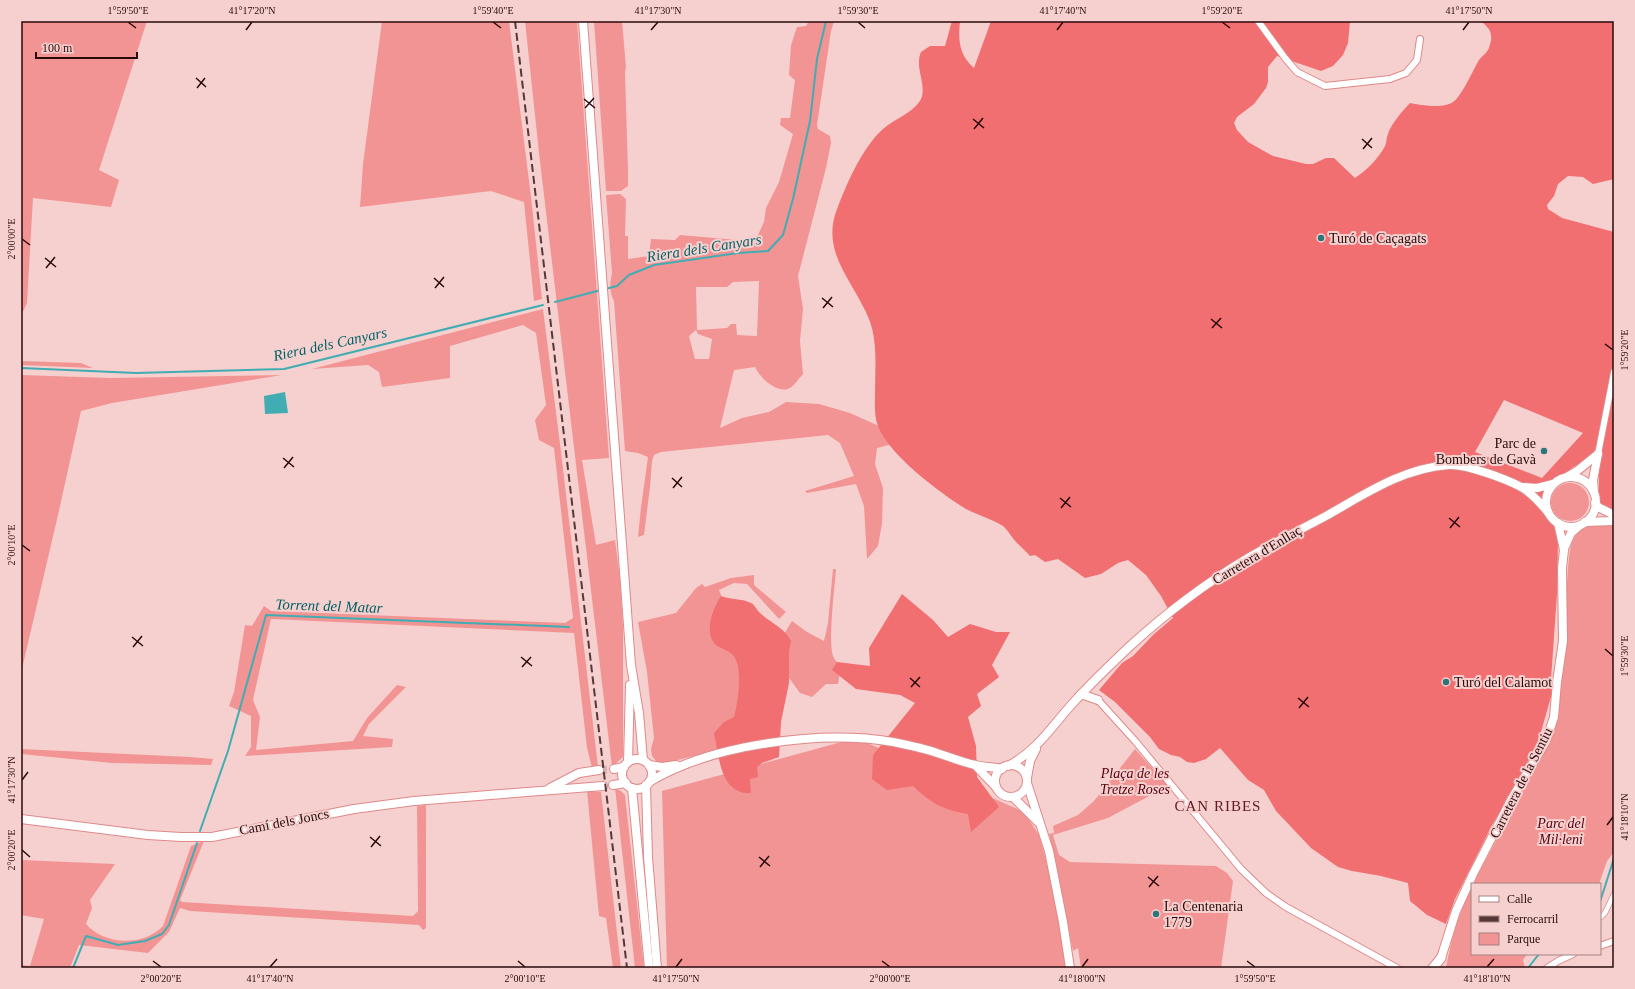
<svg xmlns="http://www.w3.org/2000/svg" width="1635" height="989" font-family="'Times New Roman',serif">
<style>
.green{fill:#f29493;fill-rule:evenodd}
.forest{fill:#f16e71;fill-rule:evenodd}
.water{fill:#41adb3}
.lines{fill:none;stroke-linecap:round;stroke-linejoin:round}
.stream{stroke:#41adb3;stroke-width:2}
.tertiary-tunnel{stroke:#d7b2b2;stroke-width:8;stroke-dasharray:8 4;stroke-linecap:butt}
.pedestrian-casing{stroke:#df8989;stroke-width:6}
.minor-casing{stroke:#df8989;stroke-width:8}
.tertiary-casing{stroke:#df8989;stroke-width:10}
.secondary-casing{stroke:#df8989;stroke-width:11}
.pedestrian{stroke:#fff;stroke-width:4.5}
.minor{stroke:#fff;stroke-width:6}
.tertiary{stroke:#fff;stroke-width:8}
.secondary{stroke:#fff;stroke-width:9}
.rail{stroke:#573737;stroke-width:2;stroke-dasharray:8 4;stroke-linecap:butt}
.ticks{fill:none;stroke:#290a0b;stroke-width:1.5}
.poi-dot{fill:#2c757a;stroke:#f6d0cf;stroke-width:1.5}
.labels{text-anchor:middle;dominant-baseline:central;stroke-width:4;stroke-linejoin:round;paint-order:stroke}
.poi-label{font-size:14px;fill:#290a0b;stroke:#f6d0cf;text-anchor:start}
.street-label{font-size:14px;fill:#290a0b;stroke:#f6d0cf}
.park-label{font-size:14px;font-style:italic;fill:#55000f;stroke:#f6d0cf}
.water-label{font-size:15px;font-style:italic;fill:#006267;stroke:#f6d0cf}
.neighbourhood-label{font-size:15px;letter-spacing:1px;fill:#63191f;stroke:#f6d0cf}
.neatline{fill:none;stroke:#290a0b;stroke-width:1.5}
.ticks-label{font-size:10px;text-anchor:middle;fill:#290a0b}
</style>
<rect width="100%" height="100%" fill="#f6d0cf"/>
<g class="green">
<polygon points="21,21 147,21 99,170 119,180 111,207 33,198 27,303 21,316"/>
<polygon points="382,21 509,21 531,197 542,299 534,301 524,202 491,191 360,207 363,164"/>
<polygon points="525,21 577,21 609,458 582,460 596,545 615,540 620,579 623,627 623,757 612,767 539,153"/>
<polygon points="594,21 622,21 626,67 625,72 628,171 628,186 621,191 606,191"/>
<path d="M809,21H834L831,31L817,125L818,129L830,136L831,143L826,168L798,276L803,309L800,341L803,374C799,378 795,385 790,388C778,395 759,377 755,367L734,370L720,428L742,418L769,412L786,402L819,404L850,413L890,431L896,443L877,448L875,464L883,488L882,523L878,546L867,559L864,506L856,484L807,493L805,491L854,476L840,443L828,435L661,452L654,455L652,461L650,487L644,535L638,537L641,507L648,457L638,453L625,451L614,301C609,292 610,282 612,273L606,195L620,194L626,199L625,236H628V259L649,256L651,239L675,240L680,235L749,241L758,235L764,222L766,208L779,182L793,134L780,125L781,118H790L795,80L789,75L791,45L797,27L806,26ZM759,281L757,336L737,335L736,324H731L727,328L697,330L696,287H727L733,282ZM696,330L698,334L712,339L709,359H695L689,336Z"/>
<polygon points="543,309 561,452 598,767 592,768 587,748 574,633 271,619 253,700 260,717 256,750 353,741 367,718 397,685 406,687 369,724 363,736 393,739 392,747 245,756 251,747 251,716 229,706 234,692 245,625 252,626 264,606 271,611 565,623 573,618 554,448 539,440 535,420 546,405 536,333 523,325 450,346 450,378 382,387 379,372 368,365 312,369"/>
<polygon points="21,361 81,363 93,368 21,365"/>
<polygon points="21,375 111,378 282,375 112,403 81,411 58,515 21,673"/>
<circle cx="1570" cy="502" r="19"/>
<path d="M1614,523V852L1607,861L1599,884H1473L1552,736L1559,711L1568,568C1570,550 1570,533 1589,526C1596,523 1606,524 1614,523Z"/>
<path d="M833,569H836C835,586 827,646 834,658C835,661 839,663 841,665L838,684H826L812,697L800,693L787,675L784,634L792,621L807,632L824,641L828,623Z"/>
<polygon points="754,575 754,585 786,612 779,619 747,584 734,583 719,590 723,600 741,679 740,702 721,749 666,763 657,762 652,756 651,749 654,738 647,672 638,622 676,613 696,588 702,584 705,587 731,578"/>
<polygon points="856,738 1024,812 1039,835 1053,885 1067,968 667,968 662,791"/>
<polygon points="21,749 190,757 213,759 211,765 112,763 21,754"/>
<polygon points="1135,749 1168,786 1108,818 1053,835 1059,855 1070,862 1216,866 1227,873 1233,881 1221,968 1081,968 1078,948 1073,951 1055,857 1049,834 1054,833 1053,826 1078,815 1094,801"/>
<polygon points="615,788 621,791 625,795 644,968 635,968"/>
<polygon points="587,791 601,792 621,968 613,968 606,918 599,916"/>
<path d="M426,805V928L423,930L419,925L190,911L180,908L169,932L148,953L79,945L70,968H21V965L30,966L44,919L21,915V860L115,864L90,900L92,908L86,924C104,945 143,947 163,926L191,846L204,841L180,900L182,902L413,916L418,911L417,806Z"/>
<path d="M1472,887V954H1527L1523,960L1525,968H1446C1451,940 1459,912 1472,887Z"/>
</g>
<g class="forest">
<path d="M952,21H960C958,40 959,55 974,68L991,21H1350L1348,43L1343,55L1333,66L1321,71L1277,56L1268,67V82L1266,88L1254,104L1237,117L1234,123L1237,130L1248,142L1273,156L1306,164H1313L1326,158H1334L1355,178C1366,171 1379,158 1385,146C1387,142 1386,138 1388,134C1391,124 1403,110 1410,103C1420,105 1444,109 1453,102C1462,96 1473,70 1479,60C1482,56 1487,53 1489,48C1490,44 1492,39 1491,36C1491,29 1485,25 1481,21H1614V179L1593,184L1583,177L1568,176L1558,184L1554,196L1547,205L1548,209L1562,218L1614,232V510L1599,503V474L1601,450L1572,468L1538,503L1554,525L1558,540L1557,594L1551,679L1552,693L1539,739L1515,787L1492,825L1455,899L1446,924L1427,915L1410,901L1408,883L1381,876L1352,871L1338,867L1311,848L1276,811L1264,790L1248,780L1220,748L1206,759L1194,763L1187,762L1180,757L1171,755L1159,749L1150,737L1115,702L1099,690L1122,663L1133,656L1154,634L1173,618L1161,596L1146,575L1128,560L1118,563L1101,574L1085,578L1058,559L1045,562L1035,555L1030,556C1026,551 1021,547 1017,543C1012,538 1008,530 1003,526C992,519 978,515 966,509C940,493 889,455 878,426C874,416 875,404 875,393C875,368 878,342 869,319C855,284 823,255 835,215C844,189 862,147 883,129C894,119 911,114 920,101C927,89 918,73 919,61C919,58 920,54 921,52L930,46H945ZM1504,400L1583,433L1542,478L1475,452Z"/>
<path d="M902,594L933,620L948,637L970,624L996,632H1010L992,665L999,677L977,694L981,706L968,717L976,746L977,777L999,807L971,832L968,814C943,810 931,803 913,786L887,790L872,779L873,755L915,703L900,695L856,689L832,670L837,662L870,666L869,648Z"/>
<path d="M721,596C731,600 741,598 751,603C755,605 756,609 759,612C770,623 784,627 791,641L789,651V683L781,722L779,757L762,763L757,767L758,777L750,779L751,793C720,795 719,756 714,733L724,722L734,717C738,702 744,665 732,654C728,650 721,649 716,645C703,633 713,608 721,596Z"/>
</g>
<polygon class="water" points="285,392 288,413 265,414 264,396"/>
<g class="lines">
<g class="stream">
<polyline points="605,289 617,286 629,275 654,265 738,253 768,251 783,235 793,199 810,121 817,59 826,21"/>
<polyline points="555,302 601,290"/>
<polyline points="21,368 136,373 284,369 543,305"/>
<polyline points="200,831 228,751 266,615 569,627"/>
<polyline points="1600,902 1614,858"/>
<polyline points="73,968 86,936 118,945 145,941 162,934 169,925 197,843"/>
<polyline points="1528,968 1539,954"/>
</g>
<polyline class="tertiary-tunnel" points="599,770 614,769"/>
<defs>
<polyline id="pedestrian" points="1600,918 1605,913 1614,894"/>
<g id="minor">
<polyline points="1258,21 1285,58 1297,72 1325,86 1390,79 1406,73 1417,60 1420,39"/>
<polyline points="1598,454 1614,372"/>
<polyline points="1098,700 1136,742 1241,869 1266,893 1286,907 1397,968"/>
<polyline points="1600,946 1614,941"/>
<polyline points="1547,968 1558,961 1573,954"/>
</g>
<g id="tertiary">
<polyline points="583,21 631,665 639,713 643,760"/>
<polyline points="1567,477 1577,471 1598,454"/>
<circle cx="1571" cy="502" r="25"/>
<polyline points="1522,487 1537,488 1553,484"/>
<polyline points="1594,492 1593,480 1598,454"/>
<polyline points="1595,503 1598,507 1614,515"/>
<polyline points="1585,522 1614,521"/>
<polyline points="1564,549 1571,533 1579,526"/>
<polyline points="1081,694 1098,700"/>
<circle cx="637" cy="774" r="15"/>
<polyline points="628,762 630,685"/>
<polyline points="649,765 662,767 676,765"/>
<polyline points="975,765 996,787"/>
<circle cx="1011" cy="781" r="16"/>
<path d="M1008,766C1037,751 1052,726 1073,703C1091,683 1110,665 1129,647C1165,614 1206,583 1248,558C1273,543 1300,530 1326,516C1365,494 1403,468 1449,465C1466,464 1506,479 1521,487C1532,493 1540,503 1548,512"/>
<polyline points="614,769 624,767"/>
<polyline points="1027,778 1030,761 1036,749"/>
<path d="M649,782C712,744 821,730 893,742C908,745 923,748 937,753C949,757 962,762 975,765C983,767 993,767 1002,769"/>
<polyline points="1027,783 1049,851 1063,922 1070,968"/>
<polyline points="613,785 626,783"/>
<polyline points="646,785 648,857 657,968"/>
<polyline points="550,788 579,773 599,770"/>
<polyline points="632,788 649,968"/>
<polyline points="1013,797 1038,822"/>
<polyline points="21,819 148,835 181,837 212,837 354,809 414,801 603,786"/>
<polyline points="1441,958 1456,911 1473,874 1511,800 1546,741 1554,717 1557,682 1563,641 1562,568 1564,550 1558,523"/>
</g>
<polyline id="secondary" points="1433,968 1441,958"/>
</defs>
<use href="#pedestrian" class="pedestrian-casing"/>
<use href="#minor" class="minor-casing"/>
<use href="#tertiary" class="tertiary-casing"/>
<use href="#secondary" class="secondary-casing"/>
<use href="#pedestrian" class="pedestrian"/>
<use href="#minor" class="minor"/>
<use href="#tertiary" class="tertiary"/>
<use href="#secondary" class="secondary"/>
<polyline class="rail" points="515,21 627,968"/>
</g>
<path class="ticks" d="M128,22L136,28M493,22L501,28M858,22L865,28M1222,22L1230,28M246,30L252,22M651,30L658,22M1057,30L1063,22M1463,30L1469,22M196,78L206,87M197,88L205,78M584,99L595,108M585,108L594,98M973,119L984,128M974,129L983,118M1362,139L1372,148M1363,149L1372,138M22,239L30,245M45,258L56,267M46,268L55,257M434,278L444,287M435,288L444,277M822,298L833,307M823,308L832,297M1211,319L1222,328M1212,328L1221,318M1605,344L1613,350M283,458L294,467M284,468L293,457M672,478L682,487M673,488L682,477M1060,498L1071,507M1061,508L1070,497M1449,518L1460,527M1450,528L1459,517M22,545L30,551M132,637L143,646M133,647L142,636M1605,649L1613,656M521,657L532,666M522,667L531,657M910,678L920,687M911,687L920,677M1298,698L1309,707M1299,708L1308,697M22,780L28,772M1607,825L1613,817M370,837L381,846M371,847L380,836M22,850L30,857M759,857L770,866M760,867L769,856M1148,877L1159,886M1149,887L1158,876M153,961L161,967M518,961L525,967M882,961L890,967M1247,961L1255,967M270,967L277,959M676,967L682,959M1082,967L1088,959M1487,967L1494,959"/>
<g class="poi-dot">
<circle cx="1321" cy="238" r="4"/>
<circle cx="1544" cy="451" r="4"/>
<circle cx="1446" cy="682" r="4"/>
<circle cx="1156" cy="914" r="4"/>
</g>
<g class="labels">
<g class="poi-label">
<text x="1329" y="238">Turó de Caçagats</text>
<text x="1536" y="443" text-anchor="end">Parc de<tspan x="1536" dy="16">Bombers de Gavà</tspan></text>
<text x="1454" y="682">Turó del Calamot</text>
<text x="1164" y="906">La Centenaria<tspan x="1164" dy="16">1779</tspan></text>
</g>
<g class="street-label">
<text transform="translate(1257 555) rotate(-31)">Carretera d'Enllaç</text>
<text transform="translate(1521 783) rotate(-63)">Carretera de la Sentiu</text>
<text transform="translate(284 822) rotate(-11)">Camí dels Joncs</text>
</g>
<g class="park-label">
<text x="1135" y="773">Plaça de les<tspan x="1135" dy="16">Tretze Roses</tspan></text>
<text x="1561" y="823">Parc del<tspan x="1561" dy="16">Mil·leni</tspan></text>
</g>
<g class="water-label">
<text transform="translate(704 248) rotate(-9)">Riera dels Canyars</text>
<text transform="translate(330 344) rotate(-12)">Riera dels Canyars</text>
<text transform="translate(329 606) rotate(2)">Torrent del Matar</text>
</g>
<g class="neighbourhood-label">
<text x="1218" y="806">CAN RIBES</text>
</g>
</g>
<rect width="1635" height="989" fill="none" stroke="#f6d0cf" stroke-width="44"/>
<rect x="1471" y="883" width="130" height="72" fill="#f6d0cf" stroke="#a48181"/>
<rect x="1479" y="896" width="20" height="6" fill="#ffffff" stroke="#a48181"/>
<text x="1507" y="903" font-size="12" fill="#290a0b">Calle</text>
<rect x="1479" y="916" width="20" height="6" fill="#573737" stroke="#a48181"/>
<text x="1507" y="923" font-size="12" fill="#290a0b">Ferrocarril</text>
<rect x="1479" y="933" width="20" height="12" fill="#f29493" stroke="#a48181"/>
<text x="1507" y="943" font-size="12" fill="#290a0b">Parque</text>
<path d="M36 52v6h101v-6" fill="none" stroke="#290a0b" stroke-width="2"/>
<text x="42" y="52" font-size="12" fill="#290a0b" stroke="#f6d0cf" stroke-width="3" paint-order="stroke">100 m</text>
<rect x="22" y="22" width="1591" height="945" class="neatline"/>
<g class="ticks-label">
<text x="128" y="14">1°59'50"E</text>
<text x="252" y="14">41°17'20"N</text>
<text x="493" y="14">1°59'40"E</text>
<text x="658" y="14">41°17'30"N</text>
<text x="858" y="14">1°59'30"E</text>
<text x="1063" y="14">41°17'40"N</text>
<text x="1222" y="14">1°59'20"E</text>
<text x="1469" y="14">41°17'50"N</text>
<text transform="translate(11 239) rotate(-90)" y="4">2°00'00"E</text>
<text transform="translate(1624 350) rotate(-90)" y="4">1°59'20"E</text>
<text transform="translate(11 545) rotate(-90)" y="4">2°00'10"E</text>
<text transform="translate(1624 656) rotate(-90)" y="4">1°59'30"E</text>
<text transform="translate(11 780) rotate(-90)" y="4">41°17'30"N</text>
<text transform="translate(1624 817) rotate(-90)" y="4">41°18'10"N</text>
<text transform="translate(11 850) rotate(-90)" y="4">2°00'20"E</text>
<text x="161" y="982">2°00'20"E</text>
<text x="270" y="982">41°17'40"N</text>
<text x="525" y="982">2°00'10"E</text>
<text x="676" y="982">41°17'50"N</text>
<text x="890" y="982">2°00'00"E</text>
<text x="1082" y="982">41°18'00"N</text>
<text x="1255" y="982">1°59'50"E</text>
<text x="1487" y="982">41°18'10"N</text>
</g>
</svg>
